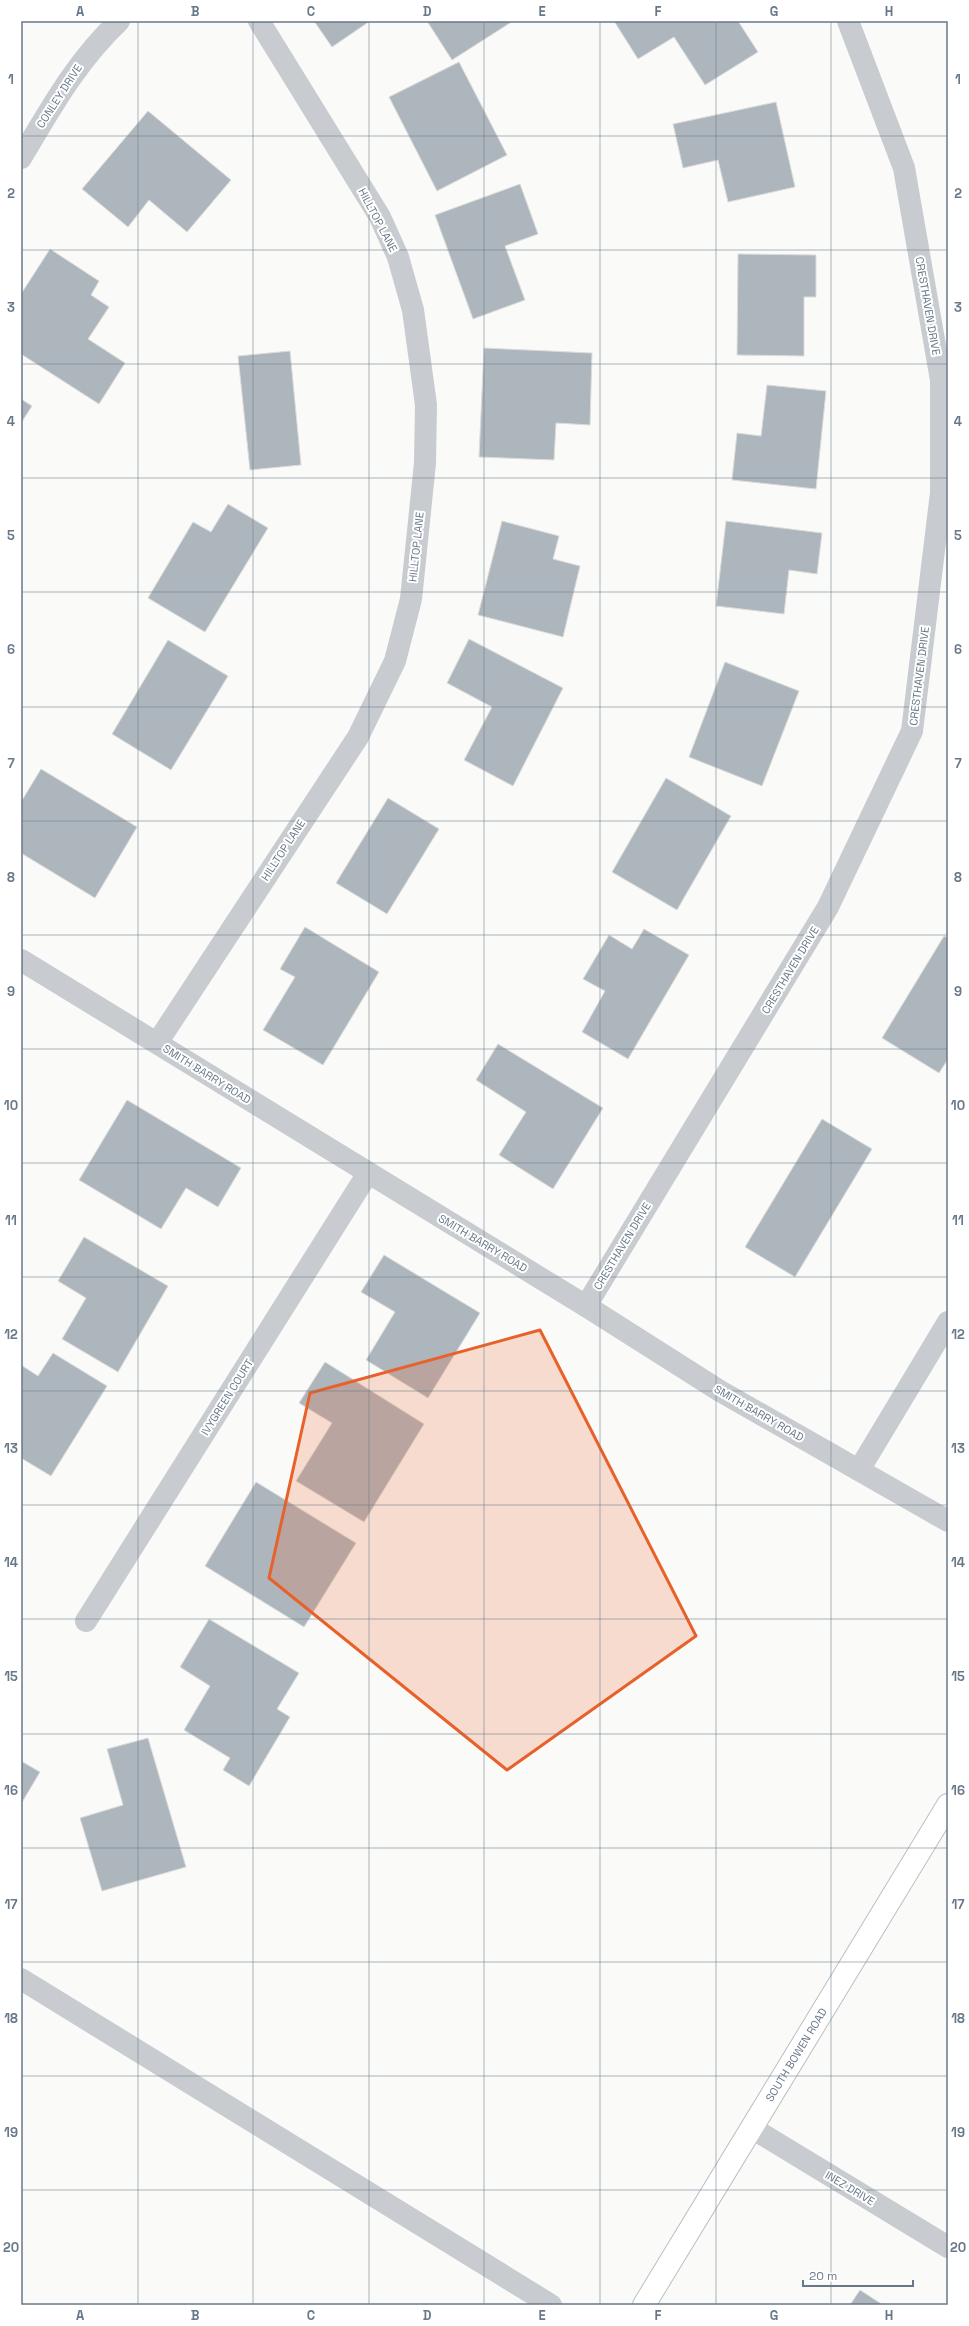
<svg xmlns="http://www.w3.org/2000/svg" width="969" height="2326" font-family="'Space Grotesk',sans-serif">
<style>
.building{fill:#aeb6bd;stroke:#dcdcda}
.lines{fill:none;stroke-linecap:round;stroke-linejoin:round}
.major-casing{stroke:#bbbfc3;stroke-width:24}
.minor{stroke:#c8cbcf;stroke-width:22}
.major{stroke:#fff;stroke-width:22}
.marked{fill:#e8612a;fill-opacity:0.2;stroke:#e8612a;stroke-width:3;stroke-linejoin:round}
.grid{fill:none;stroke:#687889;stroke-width:1;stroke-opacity:0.55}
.labels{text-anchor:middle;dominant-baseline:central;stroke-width:4;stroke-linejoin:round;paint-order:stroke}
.street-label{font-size:11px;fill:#687889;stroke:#fff}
.neatline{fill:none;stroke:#687889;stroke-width:1.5}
.grid-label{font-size:13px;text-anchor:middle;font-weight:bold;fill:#687889}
</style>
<rect width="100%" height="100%" fill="#fafaf8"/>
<g class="building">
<polygon points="314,21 370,21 332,47"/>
<polygon points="427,21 513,21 452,60"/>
<polygon points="614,21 738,21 758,52 705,85 674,37 638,59"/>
<polygon points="459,62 507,155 437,191 389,97"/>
<polygon points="776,102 795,187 728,202 718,160 683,168 673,124"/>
<polygon points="148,111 231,180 187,232 149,200 128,227 82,189"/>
<polygon points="520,184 538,234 505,246 525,300 473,319 435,215"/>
<polygon points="50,249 99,281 91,295 109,307 88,339 125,363 99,404 21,354 21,294"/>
<polygon points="738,254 816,255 816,297 804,297 804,356 737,355"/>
<polygon points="484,348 592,353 590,425 556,423 554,460 479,457"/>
<polygon points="290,351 301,465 250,470 238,356"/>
<polygon points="767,385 826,391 816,489 732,480 737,433 761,436"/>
<polygon points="21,399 32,406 21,423"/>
<polygon points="228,504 268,528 205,632 148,598 193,522 211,532"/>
<polygon points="502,521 559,536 553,559 580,566 563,637 478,615"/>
<polygon points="726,521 822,533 817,574 789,570 784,614 716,606"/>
<polygon points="469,639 563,688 513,786 464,760 492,707 447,683"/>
<polygon points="168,640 228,676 171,770 112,734"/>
<polygon points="725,662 799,691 762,786 689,757"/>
<polygon points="41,769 137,827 95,898 21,853 21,802"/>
<polygon points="666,778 731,816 677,910 612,872"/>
<polygon points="388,798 439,829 387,914 336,883"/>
<polygon points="305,927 379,972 323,1065 263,1030 295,977 280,969"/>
<polygon points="644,929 689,955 628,1059 582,1032 605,991 583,979 609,935 632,949"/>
<polygon points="944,936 948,938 948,1059 939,1073 882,1038"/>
<polygon points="498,1044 603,1108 553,1189 499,1155 526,1112 476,1080"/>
<polygon points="127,1100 241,1168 218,1207 186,1188 161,1229 79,1180"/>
<polygon points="822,1119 872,1149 795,1277 745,1247"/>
<polygon points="84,1237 168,1286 118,1372 62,1339 86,1298 58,1281"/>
<polygon points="384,1255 480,1313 428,1398 366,1360 395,1312 361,1292"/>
<polygon points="53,1353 107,1386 51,1476 21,1458 21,1365 38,1376"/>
<polygon points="325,1362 424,1424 364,1522 296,1481 332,1423 299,1403"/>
<polygon points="256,1482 356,1543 304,1627 205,1566"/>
<polygon points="209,1619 299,1673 277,1709 290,1717 249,1786 223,1770 230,1758 184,1730 210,1686 180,1667"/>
<polygon points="148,1738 186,1867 102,1891 80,1818 123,1805 107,1749"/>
<polygon points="21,1761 40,1772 21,1804"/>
<polygon points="860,2290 883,2305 850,2305"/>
</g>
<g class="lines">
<defs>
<g id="major">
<path id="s1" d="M644,2305L948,1805"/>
</g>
</defs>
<use href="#major" class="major-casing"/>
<g class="minor">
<path d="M21,158C51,108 76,62 119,21"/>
<polyline points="21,960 586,1306 720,1391 948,1521"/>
<polyline points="157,1043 358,737 395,661 411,599 425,463 426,405 413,310 398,257 380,217 259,21"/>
<polyline points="586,1306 828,907 912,731 941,493 941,380 904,168 848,21"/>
<polyline points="859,1470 948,1322"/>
<polyline points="86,1621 368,1173"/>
<polyline points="21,1979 551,2305"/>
<polyline points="752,2128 948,2247"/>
</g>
<use href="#major" class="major"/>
</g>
<path class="marked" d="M540,1330L696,1636L507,1770L269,1578L310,1393Z"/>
<path class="grid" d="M138,21V2305M253,21V2305M369,21V2305M484,21V2305M600,21V2305M716,21V2305M831,21V2305M21,136H948M21,250H948M21,364H948M21,478H948M21,592H948M21,707H948M21,821H948M21,935H948M21,1049H948M21,1163H948M21,1277H948M21,1391H948M21,1505H948M21,1619H948M21,1734H948M21,1848H948M21,1962H948M21,2076H948M21,2190H948"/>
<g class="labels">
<g class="street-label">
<text transform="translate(59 96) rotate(-57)">CONLEY DRIVE</text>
<text transform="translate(378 220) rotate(62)">HILLTOP LANE</text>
<text transform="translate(928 306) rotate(80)">CRESTHAVEN DRIVE</text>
<text transform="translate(416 547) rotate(-84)">HILLTOP LANE</text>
<text transform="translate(919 676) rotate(-83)">CRESTHAVEN DRIVE</text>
<text transform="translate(283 850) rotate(-57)">HILLTOP LANE</text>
<text transform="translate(790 970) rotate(-59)">CRESTHAVEN DRIVE</text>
<text transform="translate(207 1074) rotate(32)">SMITH BARRY ROAD</text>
<text transform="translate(483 1243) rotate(31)">SMITH BARRY ROAD</text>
<text transform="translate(622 1246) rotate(-59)">CRESTHAVEN DRIVE</text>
<text transform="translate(227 1397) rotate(-58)">IVYGREEN COURT</text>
<text transform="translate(759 1413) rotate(30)">SMITH BARRY ROAD</text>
<text stroke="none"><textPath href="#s1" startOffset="293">SOUTH BOWEN ROAD</textPath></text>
<text transform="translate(850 2188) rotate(31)">INEZ DRIVE</text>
</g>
</g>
<rect width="969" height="2326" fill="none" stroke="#ffffff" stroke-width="44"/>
<path d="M803 2280v6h110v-6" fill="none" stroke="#687889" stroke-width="2"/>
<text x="809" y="2280" font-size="12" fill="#687889" stroke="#ffffff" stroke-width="3" paint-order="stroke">20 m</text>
<rect x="22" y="22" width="925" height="2282" class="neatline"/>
<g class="grid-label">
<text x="80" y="16">A</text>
<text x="195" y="16">B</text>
<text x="311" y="16">C</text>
<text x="427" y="16">D</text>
<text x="542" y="16">E</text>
<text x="658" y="16">F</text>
<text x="774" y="16">G</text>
<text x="889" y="16">H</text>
<text x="11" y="84">1</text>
<text x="958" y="84">1</text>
<text x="11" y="198">2</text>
<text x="958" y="198">2</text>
<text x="11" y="312">3</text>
<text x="958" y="312">3</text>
<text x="11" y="426">4</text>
<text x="958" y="426">4</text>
<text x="11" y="540">5</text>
<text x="958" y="540">5</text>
<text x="11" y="654">6</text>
<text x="958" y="654">6</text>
<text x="11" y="768">7</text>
<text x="958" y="768">7</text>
<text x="11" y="882">8</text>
<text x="958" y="882">8</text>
<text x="11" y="996">9</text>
<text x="958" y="996">9</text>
<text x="11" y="1110">10</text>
<text x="958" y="1110">10</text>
<text x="11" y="1225">11</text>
<text x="958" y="1225">11</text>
<text x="11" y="1339">12</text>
<text x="958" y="1339">12</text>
<text x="11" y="1453">13</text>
<text x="958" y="1453">13</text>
<text x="11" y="1567">14</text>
<text x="958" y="1567">14</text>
<text x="11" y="1681">15</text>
<text x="958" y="1681">15</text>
<text x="11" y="1795">16</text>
<text x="958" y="1795">16</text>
<text x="11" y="1909">17</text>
<text x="958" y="1909">17</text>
<text x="11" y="2023">18</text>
<text x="958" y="2023">18</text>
<text x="11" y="2137">19</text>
<text x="958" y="2137">19</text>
<text x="11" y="2252">20</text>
<text x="958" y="2252">20</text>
<text x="80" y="2320">A</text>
<text x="195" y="2320">B</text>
<text x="311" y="2320">C</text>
<text x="427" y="2320">D</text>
<text x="542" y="2320">E</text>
<text x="658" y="2320">F</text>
<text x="774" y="2320">G</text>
<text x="889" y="2320">H</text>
</g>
</svg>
